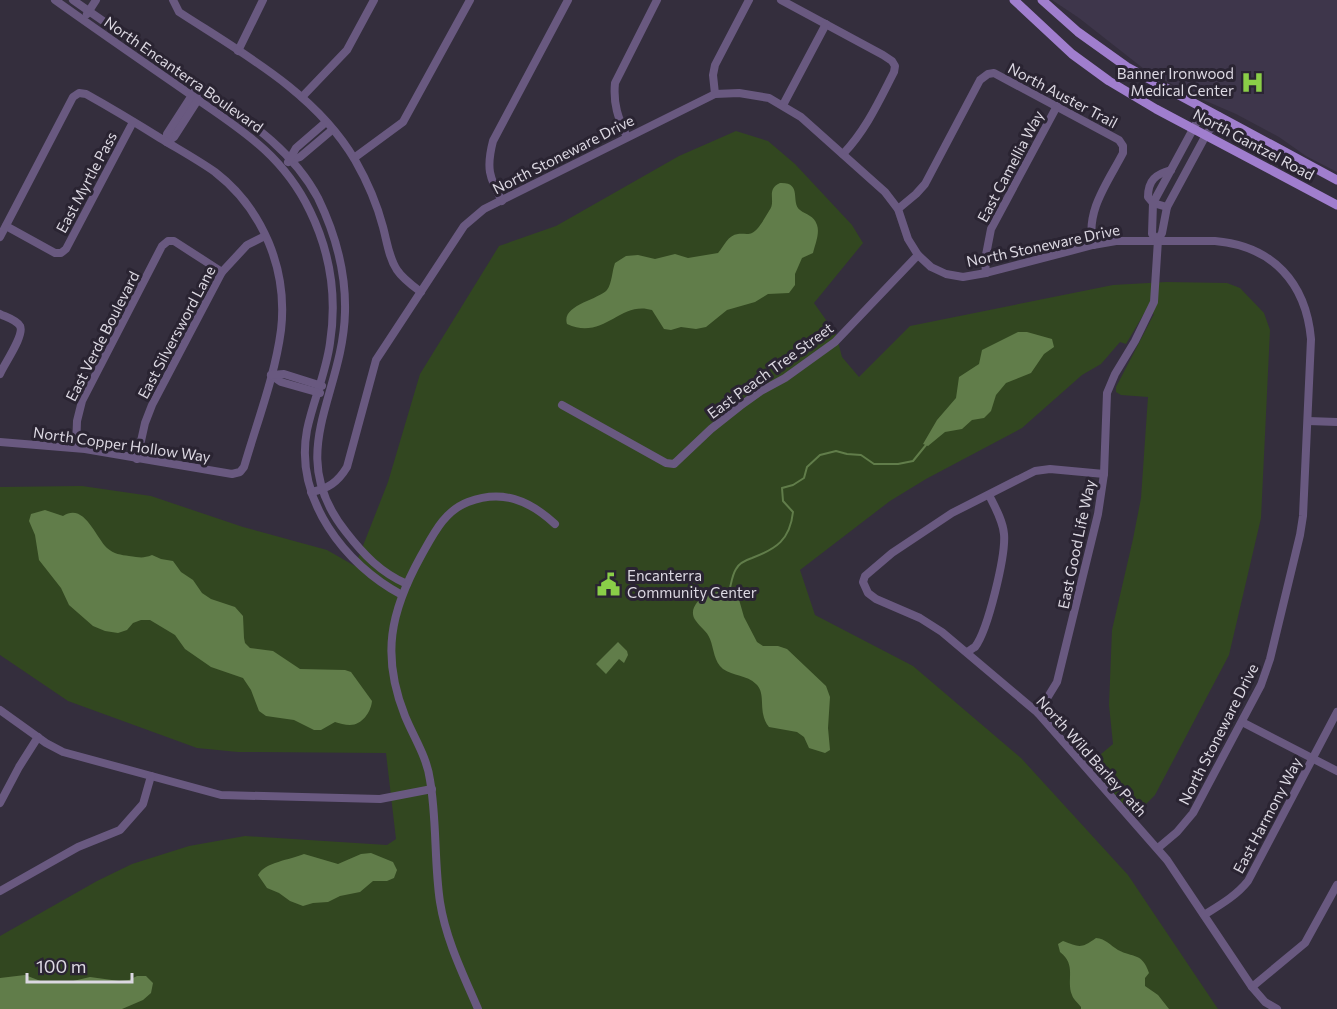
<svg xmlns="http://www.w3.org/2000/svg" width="1337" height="1009" font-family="Commissioner,sans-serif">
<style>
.built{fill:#3e364b}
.green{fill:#324720}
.water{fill:#617d4a}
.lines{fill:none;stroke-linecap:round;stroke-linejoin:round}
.stream{stroke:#617d4a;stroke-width:2}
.minor{stroke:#695980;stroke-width:8}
.major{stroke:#a07ece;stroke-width:9}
.labels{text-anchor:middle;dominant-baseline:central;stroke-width:6;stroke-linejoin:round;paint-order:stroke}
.poi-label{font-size:15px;fill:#dcd8e2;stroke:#2a2432;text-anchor:end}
.street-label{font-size:15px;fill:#dcd8e2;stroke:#2a2432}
</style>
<rect width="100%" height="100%" fill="#342e3d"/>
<polygon class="built" points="1052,0 1337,0 1337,172 1306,156 1279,137 1236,114 1192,95 1144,69 1079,18"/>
<polygon class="green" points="736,131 768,141 795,164 852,225 863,243 814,303 836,334 842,357 859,377 910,326 1113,285 1166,282 1227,283 1240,288 1264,313 1270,330 1261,518 1229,655 1155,795 1134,816 1088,765 1113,744 1109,705 1112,630 1133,539 1141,498 1148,397 1121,395 1116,392 1116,387 1154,314 1145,312 1126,344 1120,342 1101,364 1082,375 1022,428 926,479 890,501 800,570 815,615 913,666 1021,758 1128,875 1218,1009 0,1009 0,936 97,881 132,864 189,846 245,836 387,845 396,839 386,753 238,752 197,748 68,701 0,655 0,487 82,486 151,496 243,527 327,550 355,566 388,482 420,374 499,246 556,226 679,156"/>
<g class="water">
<path d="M780,183C803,182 790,202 800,210C806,215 814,215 817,225C820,233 815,245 813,253L802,258L795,274V285L789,293L768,294L755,302L727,310L706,327L696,329L681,327L671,330L664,329L652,310C620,300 604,341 567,324C561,305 598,300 607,290C612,283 612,271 615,263L626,256L638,255L655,259L675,254L688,258L718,253C724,246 728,235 738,234C742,233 748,235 752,233C759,230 765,217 769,211C777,201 765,190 780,183Z"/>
<polygon points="1018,332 1027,332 1052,339 1054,347 1044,354 1031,373 1006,383 996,395 991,411 984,418 972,420 962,429 945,432 928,446 923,444 937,420 956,398 959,377 979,364 982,350"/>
<path d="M45,510L63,516C84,502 95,536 107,548C114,554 121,555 129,556C139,557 142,559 152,555L161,559L173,561L181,572L193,580L202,593L211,599L235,607L243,616L244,638L245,643L250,648L273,651L300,669L345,670L351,672L372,701C371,712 362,725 350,725C345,725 339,723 335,722L321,730H314L294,720L266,716L259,711L251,690L243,678L211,667L185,649L175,635L150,620H141L133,623L127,630L118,633L105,631L93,626L69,605L61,588L39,560L35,535L29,521L31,514Z"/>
<path d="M724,592H734L738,596L744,617L757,642L763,646H778L787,649L826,686L830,697L828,728L830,750L825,753L809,748L804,737L797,732L769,727C757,712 767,694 756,684C747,675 733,676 723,669C714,662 714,649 710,639C707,631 701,628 696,621C688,611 697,600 706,595C711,592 719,592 724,592Z"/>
<polygon points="618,642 627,651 628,655 624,663 619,659 606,674 596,664"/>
<path d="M371,853L393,862L397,870L394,878L387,881H373L360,892L340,896L328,902L313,903L303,906L290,901L279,893L267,888L258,875C265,862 290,860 304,854L338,864L361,854Z"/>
<path d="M1096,938C1106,939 1110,945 1118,950C1133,958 1142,952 1149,973L1145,978V986L1158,995L1169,1009H1081V1007C1078,1003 1073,999 1072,995C1066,980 1077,965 1060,952L1058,944L1063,941C1079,947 1081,949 1096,938Z"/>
<polygon points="25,975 43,982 69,982 90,977 119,981 129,980 137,976 146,976 153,983 151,993 143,1000 122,1009 0,1009 0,978"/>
</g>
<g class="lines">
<path class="stream" d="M729,592C731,585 732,575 736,569C739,563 746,560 752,558C776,549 790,540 793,512L783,501L782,488L793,485L804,478L807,467L820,455L836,451L847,454L861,455L874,464H898L913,461L926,445"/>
<g class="minor">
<path d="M55,0C97,30 139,59 181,88C233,125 281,150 310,211C330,252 337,298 330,343C326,373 313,401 307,430C294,499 345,565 402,595"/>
<path d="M73,0C114,29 156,57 197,85C242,117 291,147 318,198C335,233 346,273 345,312C343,397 283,453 346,532C363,554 381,573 407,584"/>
<path d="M173,0L179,12C242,53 316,93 355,160C367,181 377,204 383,227C387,242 389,258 397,270C403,279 413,286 421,292"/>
<path d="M781,0L883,55L892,61L895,66L894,72C879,101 866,130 843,154"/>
<polyline points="87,14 96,0"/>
<polyline points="238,51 263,0"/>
<polyline points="715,94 713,75 715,65 749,0"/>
<polyline points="302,97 347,50 374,0"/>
<polyline points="783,105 826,24"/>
<path d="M627,137C618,118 613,104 615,83L657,0"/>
<polyline points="167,142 167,134 198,86"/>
<polyline points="167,142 174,137 199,98"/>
<polyline points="354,158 403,122 470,0"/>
<polyline points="291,160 300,157 332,130"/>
<polyline points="288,162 296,148 326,122"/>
<path d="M502,201C489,177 486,168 493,141L568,0"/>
<path d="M1167,207L1153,203L1148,197C1148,180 1156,174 1171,170"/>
<path d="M898,209L916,194L925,184L980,80L988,74L994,73L1119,140L1123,146V153C1108,182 1085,211 1093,245"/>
<polyline points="6,226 55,253 61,253 66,249 133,122"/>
<path d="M0,237L73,97L79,93L86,94C111,108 136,123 160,138C178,149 198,160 215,172C263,209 288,270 281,330C275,376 257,422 244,467L240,472L232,474L85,449L0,442"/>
<polyline points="1158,240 1152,234 1153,203 1204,109"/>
<polyline points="986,273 985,260 991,229 1057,106"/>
<path d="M0,314C6,317 17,320 20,326C25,335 4,364 0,374"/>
<polyline points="271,375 281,382 320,393"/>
<polyline points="271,375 284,374 322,386"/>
<polyline points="562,405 666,463 674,464 711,429 740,406 761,391 785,378 835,342 918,255"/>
<polyline points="1308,421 1337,422"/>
<polyline points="76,448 77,421 82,401 162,246 168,241 174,241 222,272"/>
<polyline points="137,459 145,423 152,405 222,272 247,245 265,236"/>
<polyline points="1104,474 1050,469 1035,471 952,513 892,553 865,576 863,582 868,593 876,599 920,618 942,632 1038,713 1167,860 1252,987 1265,1002 1277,1009"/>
<path d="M311,492C328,489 338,482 347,467L376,360L464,226L484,209L715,94L739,93L769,98L801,117L885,192L898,209L908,239L918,255L931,267L946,274L963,277L986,273L1093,245L1116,241H1215C1273,246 1306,283 1311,339L1303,516L1300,535L1270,659L1261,685L1193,813L1177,832L1158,848"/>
<path d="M967,652C968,652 974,647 975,647C988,630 1006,555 1004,534C1003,521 995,507 989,495"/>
<polyline points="0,710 46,743 63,752 221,795 380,799 432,789"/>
<polyline points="1038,713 1057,682 1098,514 1104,474 1107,393 1115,374 1135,341 1154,302 1158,240 1162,233 1167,207 1206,135 1219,116"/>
<polyline points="1242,722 1337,771"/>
<polyline points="0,803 19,767 38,737"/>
<polyline points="0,891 78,847 120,830 143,804 151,776"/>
<path d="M1204,915C1220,905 1236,896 1248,881L1337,712"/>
<polyline points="1252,987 1305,943 1337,885"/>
<path d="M478,1009C463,974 446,940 440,902C434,862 437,820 430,780C427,757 414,738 405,716C381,656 390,612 421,556C433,535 444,511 468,502C502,489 529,500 555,524"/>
</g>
<g class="major">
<polyline points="1014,0 1072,54 1109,81 1156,109 1337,205"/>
<polyline points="1042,0 1078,32 1127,67 1337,180"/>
</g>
</g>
<defs>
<symbol id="hospital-bare" viewBox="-9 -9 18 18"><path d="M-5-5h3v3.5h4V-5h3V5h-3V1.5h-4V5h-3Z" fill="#8ace48" stroke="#2a2432" stroke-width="2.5" paint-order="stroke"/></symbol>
<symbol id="civic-bare" viewBox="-9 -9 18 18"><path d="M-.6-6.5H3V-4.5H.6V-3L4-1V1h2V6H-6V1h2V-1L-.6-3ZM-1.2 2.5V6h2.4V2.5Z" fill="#8ace48" stroke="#2a2432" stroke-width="2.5" paint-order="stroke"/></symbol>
</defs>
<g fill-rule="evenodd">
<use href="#hospital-bare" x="1236" y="66" width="33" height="33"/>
<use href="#civic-bare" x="592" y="568" width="33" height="33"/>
</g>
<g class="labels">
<g class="poi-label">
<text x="1234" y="73">Banner Ironwood<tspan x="1234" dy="17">Medical Center</tspan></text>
<text x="627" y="575" text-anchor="start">Encanterra<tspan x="627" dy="17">Community Center</tspan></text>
</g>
<g class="street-label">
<text transform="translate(184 74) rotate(35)">North Encanterra Boulevard</text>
<text transform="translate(1063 95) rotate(28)">North Auster Trail</text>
<text transform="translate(1254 144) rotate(28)">North Gantzel Road</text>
<text transform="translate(563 154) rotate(-27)">North Stoneware Drive</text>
<text transform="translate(1010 166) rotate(-62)">East Camellia Way</text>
<text transform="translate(86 182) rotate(-62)">East Myrtle Pass</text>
<text transform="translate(1043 245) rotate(-12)">North Stoneware Drive</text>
<text transform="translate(176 332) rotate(-62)">East Silversword Lane</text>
<text transform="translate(102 336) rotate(-63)">East Verde Boulevard</text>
<text transform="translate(770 370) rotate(-36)">East Peach Tree Street</text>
<text transform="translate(122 444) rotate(8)">North Copper Hollow Way</text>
<text transform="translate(1076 544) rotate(-78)">East Good Life Way</text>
<text transform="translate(1218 734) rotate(-63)">North Stoneware Drive</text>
<text transform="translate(1092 756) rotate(48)">North Wild Barley Path</text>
<text transform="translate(1267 815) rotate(-62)">East Harmony Way</text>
</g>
</g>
<path d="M27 973v9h105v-9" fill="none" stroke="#dcd8e2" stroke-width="3"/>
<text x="36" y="973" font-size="18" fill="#dcd8e2" stroke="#2a2432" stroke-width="4.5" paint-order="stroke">100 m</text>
</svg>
